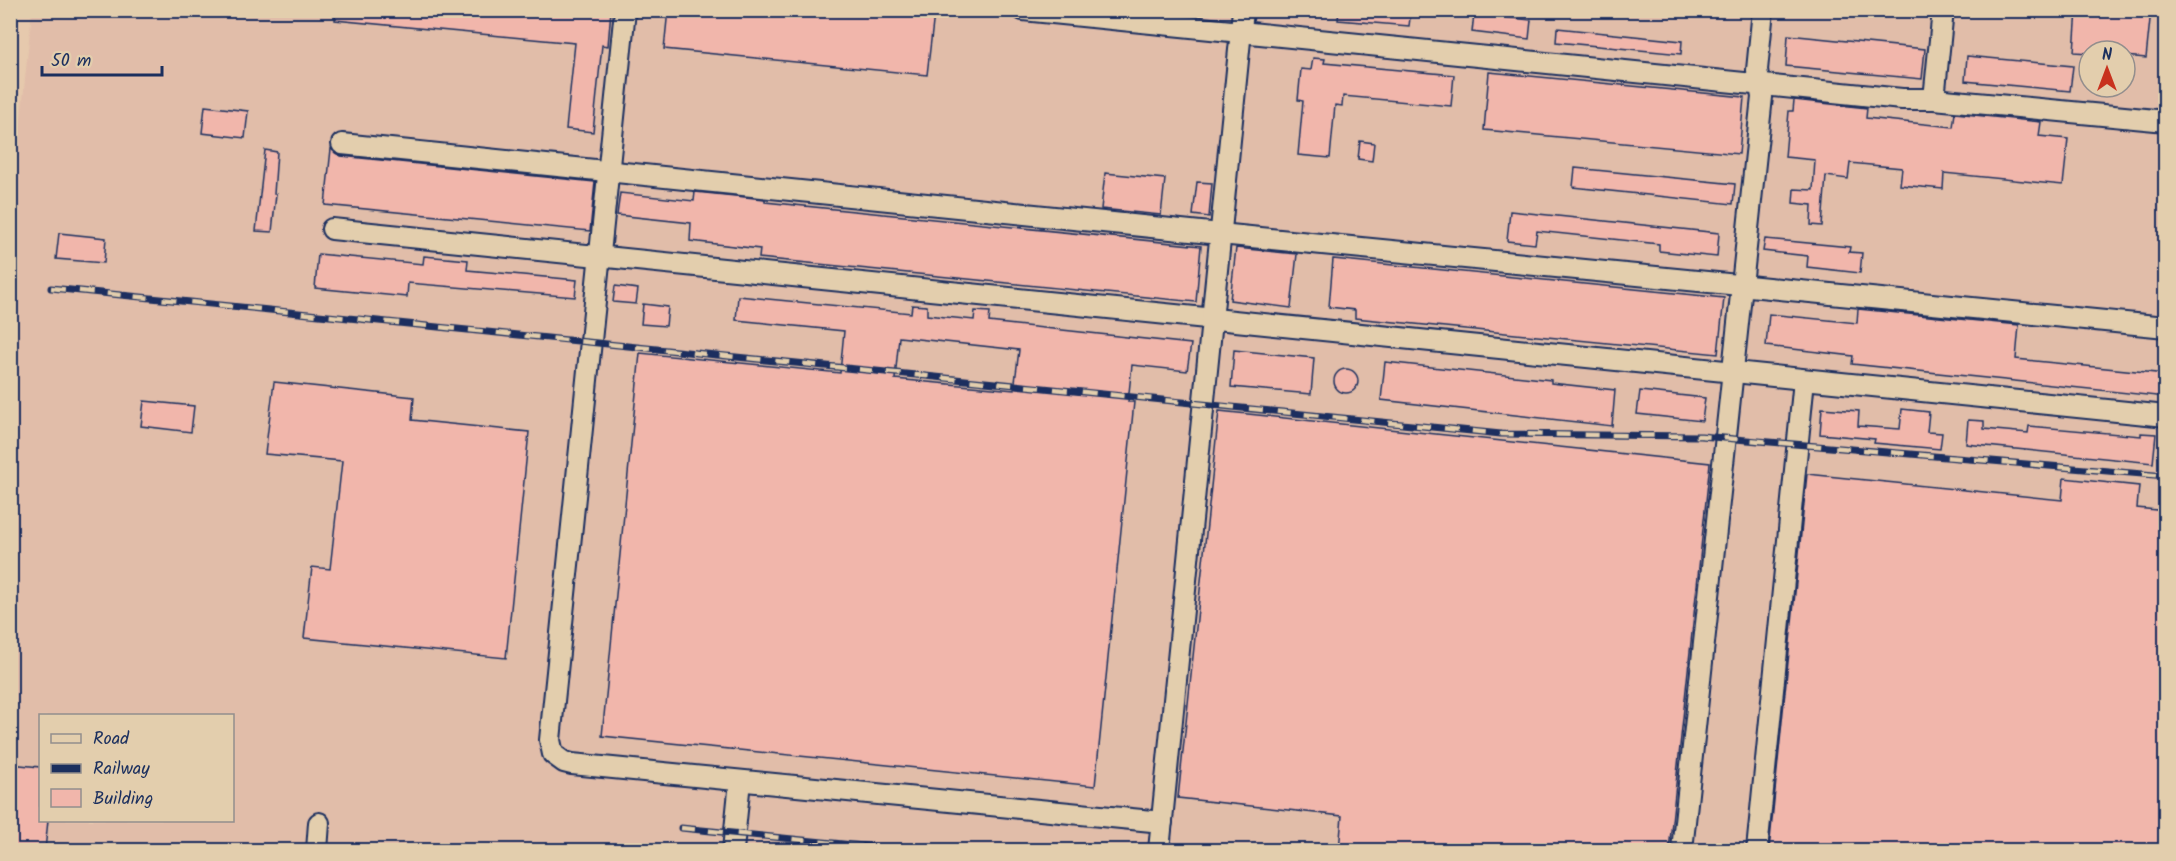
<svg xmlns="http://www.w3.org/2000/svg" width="2176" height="861" font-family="Kalam,sans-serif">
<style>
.built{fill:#e1bda9;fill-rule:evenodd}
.building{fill:#f1b6ab;stroke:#1b2f5e;stroke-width:1.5;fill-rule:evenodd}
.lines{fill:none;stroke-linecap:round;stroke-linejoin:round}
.minor-casing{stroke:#1b2f5e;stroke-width:24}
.minor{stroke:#e3cead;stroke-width:20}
.rail-casing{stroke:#1b2f5e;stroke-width:7}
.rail{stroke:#e3cead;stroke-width:4.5;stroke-dasharray:14;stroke-linecap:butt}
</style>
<rect width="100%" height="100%" fill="#e6c9ad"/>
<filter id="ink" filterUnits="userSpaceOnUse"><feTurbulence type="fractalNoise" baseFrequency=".0167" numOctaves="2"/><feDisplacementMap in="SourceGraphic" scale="12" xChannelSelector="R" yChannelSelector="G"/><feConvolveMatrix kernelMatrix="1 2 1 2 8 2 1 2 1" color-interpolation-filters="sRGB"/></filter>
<g filter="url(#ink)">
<path class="built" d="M32,11H2165V850H11L10,226ZM2089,51H2125V87H2089ZM40,716H232V820H40Z"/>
<g class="building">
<polygon points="336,10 611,10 608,46 602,45 593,132 566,129 575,43 335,20"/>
<polygon points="668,10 900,10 934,14 927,75 664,49"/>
<polygon points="1339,10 1411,10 1409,26 1338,20"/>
<polygon points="2077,10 2151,10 2146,58 2125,56 2125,51 2089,51 2089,53 2074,52"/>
<polygon points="1474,14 1531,20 1529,39 1472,32"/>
<polygon points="1557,28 1682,41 1681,54 1556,42"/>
<polygon points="1788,35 1925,49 1922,79 1786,66"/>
<polygon points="1967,56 2073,66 2070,91 1965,81"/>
<polygon points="1313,58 1325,59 1324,63 1454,75 1451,106 1343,96 1342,106 1335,105 1330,158 1298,155 1303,101 1298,100 1301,69 1311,70"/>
<polygon points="1489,72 1744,97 1739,154 1484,130"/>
<polygon points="1794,100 1867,108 1866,118 1953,127 1955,113 2041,122 2039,136 2068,139 2063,185 1944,173 1943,189 1900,185 1902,168 1850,163 1848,179 1826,176 1822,226 1811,225 1812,205 1793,203 1794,189 1813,190 1815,160 1785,157 1789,111 1793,111"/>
<polygon points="205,106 248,111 245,138 202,133"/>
<polygon points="1360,141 1374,143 1372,161 1358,159"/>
<polygon points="331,149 341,156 595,182 590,231 325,205"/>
<polygon points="265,150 277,152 274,194 276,194 272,232 256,231"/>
<polygon points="1575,168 1735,184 1733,204 1573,187"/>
<polygon points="1105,173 1165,179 1161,215 1101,209"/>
<polygon points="1197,182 1212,183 1209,217 1193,215"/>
<polygon points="695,192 765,199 765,202 1201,246 1196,302 759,258 760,249 690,241 691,223 617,215 620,193 694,201"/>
<polygon points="1510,211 1719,233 1717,257 1659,251 1659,244 1537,231 1535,244 1507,241"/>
<polygon points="59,233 106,238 104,263 56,259"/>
<polygon points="1765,239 1850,247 1849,252 1862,253 1860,273 1807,267 1808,256 1763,251"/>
<polygon points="1236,248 1297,254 1291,308 1230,300"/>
<polygon points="318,254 423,264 424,256 468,260 467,270 577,280 575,297 408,283 407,297 315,288"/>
<polygon points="1333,259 1724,298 1718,354 1355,318 1355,310 1329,307"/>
<polygon points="615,286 638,289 636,304 613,302"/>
<path d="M738,296L911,313L912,305L927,306V315L974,320L975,311L990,312L989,322L1191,344L1187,371L1132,365L1128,402H1134L1095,786L602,736L640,353L840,373L844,331L736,320ZM899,337L1019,350L1014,390L895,379Z"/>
<polygon points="643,304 668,307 666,326 641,324"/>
<polygon points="1858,309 2019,325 2016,359 2166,374 2166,397 1852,364 1853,356 1766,346 1769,314 1857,323"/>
<polygon points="1234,350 1314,358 1311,394 1231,387"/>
<polygon points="1385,362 1551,380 1551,383 1615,390 1612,426 1381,400"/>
<circle cx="1346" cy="381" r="12"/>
<polygon points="274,382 414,397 412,420 529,432 506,658 304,638 312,567 330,569 342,461 265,454"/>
<polygon points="1640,391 1705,398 1702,421 1637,414"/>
<polygon points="144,401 194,406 191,432 141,426"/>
<polygon points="1822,408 1859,411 1858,426 1900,429 1902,409 1929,412 1927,432 1942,433 1940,449 1874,443 1875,439 1820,434"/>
<polygon points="1219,411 1710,463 1669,850 1339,850 1342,816 1178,798"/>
<polygon points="1968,420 1984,421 1984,429 2028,433 2029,426 2141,436 2141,433 2156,434 2153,463 1966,444"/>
<polygon points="1807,474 2062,500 2064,478 2139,486 2137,508 2166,511 2166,850 1769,850"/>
<polygon points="10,764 40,767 40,820 48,820 45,850 10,850"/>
</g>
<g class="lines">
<defs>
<g id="minor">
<polyline points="625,10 550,740 553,754 564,762 572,764 1162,822"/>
<polyline points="1023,10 1902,99 1934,99 2166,121"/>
<polyline points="1934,99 1943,10"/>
<polyline points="342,144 1220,234 2166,327"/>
<polyline points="332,229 2166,416"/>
<polyline points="317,850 319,823"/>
<polyline points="733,850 740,781"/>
<polyline points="1159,850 1243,10"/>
<polyline points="1682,850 1762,97 1757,70 1763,10"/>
<polyline points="1757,850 1804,380"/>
</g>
</defs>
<use href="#minor" class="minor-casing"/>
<use href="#minor" class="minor"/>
<defs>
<g id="rail">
<polyline points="51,288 1501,434 1701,436 2166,476"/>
<polyline points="681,828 904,850"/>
</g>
</defs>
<use href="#rail" class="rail-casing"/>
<use href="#rail" class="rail"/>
</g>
</g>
<rect width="2176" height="861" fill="none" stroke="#e3cead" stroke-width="36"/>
<rect x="18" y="18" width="2140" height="825" fill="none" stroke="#1b2f5e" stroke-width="2" filter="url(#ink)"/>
<rect x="39" y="714" width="195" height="108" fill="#e3cead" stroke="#938e8d" stroke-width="1.5"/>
<rect x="51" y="734" width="30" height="9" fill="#e3cead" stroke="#938e8d" stroke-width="1.5"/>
<text x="93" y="744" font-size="18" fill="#1b2f5e">Road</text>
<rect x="51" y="764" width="30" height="9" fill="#1b2f5e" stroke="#938e8d" stroke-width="1.5"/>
<text x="93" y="774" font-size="18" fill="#1b2f5e">Railway</text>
<rect x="51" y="789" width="30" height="18" fill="#f1b6ab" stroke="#938e8d" stroke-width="1.5"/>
<text x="93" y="804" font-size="18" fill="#1b2f5e">Building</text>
<g transform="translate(2107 69)"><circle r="28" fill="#e3cead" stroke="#938e8d" stroke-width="1.5"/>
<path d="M0-4.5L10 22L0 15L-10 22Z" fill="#c8321e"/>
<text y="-9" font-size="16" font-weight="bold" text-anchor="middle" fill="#1b2f5e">N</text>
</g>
<path d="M42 66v9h120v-9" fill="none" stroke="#1b2f5e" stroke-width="3"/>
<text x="51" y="66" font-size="18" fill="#1b2f5e" stroke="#e3cead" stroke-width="4.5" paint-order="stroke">50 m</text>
</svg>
